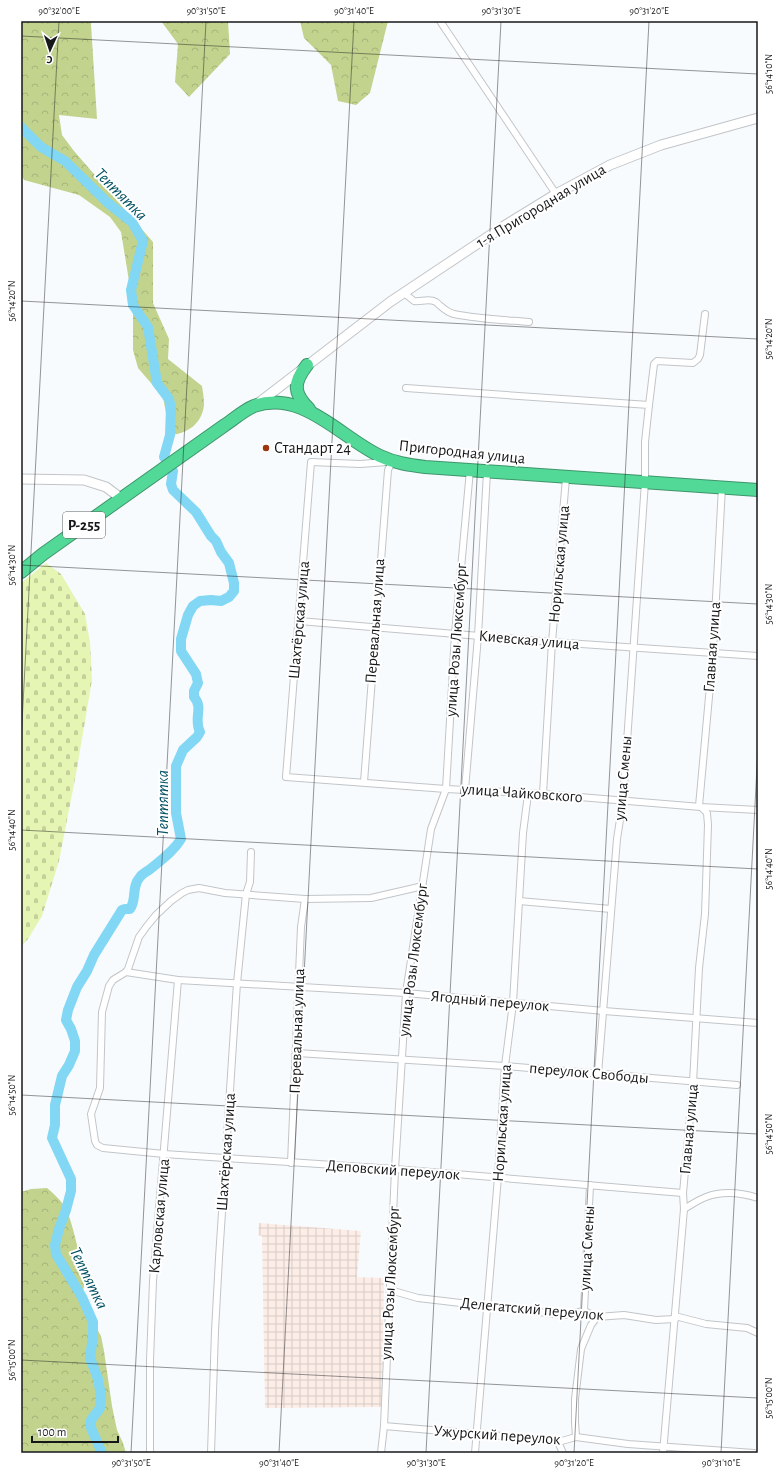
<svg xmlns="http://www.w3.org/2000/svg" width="779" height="1474" font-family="'Alegreya Sans',sans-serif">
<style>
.industrial{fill:url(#industrial-grid)}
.forest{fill:url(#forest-crowns)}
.cemetery{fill:url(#cemetery-stones)}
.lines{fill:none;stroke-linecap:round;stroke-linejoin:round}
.river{stroke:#81d7f4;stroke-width:10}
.street-casing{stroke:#c2c5c8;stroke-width:8}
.secondary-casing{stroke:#c2c5c8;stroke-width:11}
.highway-casing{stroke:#3e956b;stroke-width:14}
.street{stroke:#fff;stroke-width:6}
.secondary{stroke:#fff;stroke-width:9}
.highway{stroke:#53d997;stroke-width:12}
.ticks{fill:none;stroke:#161718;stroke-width:1;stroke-opacity:0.45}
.poi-dot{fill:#9c360c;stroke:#fff;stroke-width:1.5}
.labels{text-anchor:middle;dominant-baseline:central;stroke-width:4;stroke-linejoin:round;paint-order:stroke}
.shield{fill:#fff;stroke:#5c5d5d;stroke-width:1}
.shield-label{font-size:15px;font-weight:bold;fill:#161718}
.street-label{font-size:16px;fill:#161718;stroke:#fff}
.poi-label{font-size:16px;fill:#161718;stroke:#fff;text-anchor:start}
.water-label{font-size:17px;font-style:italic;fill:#025164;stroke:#fff}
.neatline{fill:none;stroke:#161718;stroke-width:1.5}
.ticks-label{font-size:10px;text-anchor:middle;fill:#161718}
</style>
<defs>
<pattern id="industrial-grid" width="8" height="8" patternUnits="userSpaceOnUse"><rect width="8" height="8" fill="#fcede7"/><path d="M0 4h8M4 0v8" fill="none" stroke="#d7cac5"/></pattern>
<pattern id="forest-crowns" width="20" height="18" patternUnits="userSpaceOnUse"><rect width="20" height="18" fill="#c2d38e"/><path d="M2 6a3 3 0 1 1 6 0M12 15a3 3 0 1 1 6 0" fill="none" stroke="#a6b47a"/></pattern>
<pattern id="cemetery-stones" width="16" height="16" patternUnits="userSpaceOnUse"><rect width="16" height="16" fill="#e5f5b4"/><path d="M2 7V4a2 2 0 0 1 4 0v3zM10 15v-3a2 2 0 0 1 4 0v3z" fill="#c4d19a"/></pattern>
</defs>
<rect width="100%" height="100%" fill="#f8fbfe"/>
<polygon class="industrial" points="259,1223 361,1231 357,1277 384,1278 382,1407 265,1408 262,1236 258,1235"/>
<g class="forest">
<path d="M21,21H92L91,24L97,119L59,115L62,135L74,151L153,242V303L169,339L168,359L202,386C203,392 204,399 204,405C202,424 187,434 170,435L163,397L138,368L133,350V305L121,232L110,217L79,195L24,180L21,174Z"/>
<polygon points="161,21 228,21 230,54 189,97 175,82 178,44"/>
<polygon points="300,21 388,21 370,93 356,105 338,101 331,65 304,38"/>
<path d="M47,1188C54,1194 61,1200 66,1209C72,1220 84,1271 84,1285C84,1289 82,1293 82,1297L89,1309L93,1322L101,1336L104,1351L112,1406L117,1430L123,1443L126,1453H21V1192L31,1189Z"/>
</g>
<polygon class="cemetery" points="46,563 61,574 85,614 90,642 92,680 76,774 59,861 42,916 28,939 21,947 21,583"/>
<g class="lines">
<path class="river" d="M21,127L41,147L65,161L108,203L132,222L143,241L131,290L133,305L148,327L157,383L169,399L171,408L170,435L164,457L173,471L171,484L173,490L196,512L211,536L216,541L221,552L229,563L234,583V591L229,597L221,601L211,600L200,601L193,606L188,615L181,639V651L196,674L198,683L194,691V697C204,708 193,718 200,732L197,737L183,750L176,766V813L181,839C173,852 161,860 149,870C146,872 142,874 140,877C131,887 137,900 130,909H125L122,910L94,955L87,971L77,987L68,1010L66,1020L71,1029L75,1041V1051L69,1065L62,1076L55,1105V1125L52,1138L71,1179V1191L66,1210L59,1229L55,1245L56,1254L82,1297L93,1322V1336L90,1358L98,1379L101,1396L100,1408L91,1420V1428L102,1453"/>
<defs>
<g id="street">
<polyline points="440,21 556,194"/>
<path d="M404,293L414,301C421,302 429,298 436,302C442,307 446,312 454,314C478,319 504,320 529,322"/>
<polyline points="406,388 649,405 645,442 645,482 623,800 617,839 598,1074"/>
<polyline points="649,405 654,364 657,361 693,363 698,359 700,355 705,314"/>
<polyline points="387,462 360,464 311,462 286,777 446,789 543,794 701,807 758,810"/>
<polyline points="299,621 552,642 758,656"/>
<polyline points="364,782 388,470 392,462"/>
<polyline points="465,790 478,636 487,472"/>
<polyline points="543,794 552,642 566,478"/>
<polyline points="699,806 713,653 722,487"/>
<polyline points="423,886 371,898 305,899 225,893 199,888 188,890 182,893 171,901 156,915 147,926 139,937 128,969 126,972 113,980 109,986 102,1012 100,1088 91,1114 95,1141 97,1145 103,1148 164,1154 395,1169 683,1193"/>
<polyline points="519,901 611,909"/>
<polyline points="126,972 178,980 406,993 604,1011 758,1023"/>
<polyline points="297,1053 505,1066 737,1085"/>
<polyline points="291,1163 301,927 305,899"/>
<path d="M684,1209C691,1205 698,1200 706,1197C722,1191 742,1193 758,1198"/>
<polyline points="390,1290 418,1298 564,1315 584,1311 597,1317 624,1315 656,1320 675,1319"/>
<polyline points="584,1311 590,1185"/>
<polyline points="675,1316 706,1324 747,1328 758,1333"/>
<polyline points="384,1426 538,1439 558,1442 576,1437 628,1444 754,1453"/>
<polyline points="576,1437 575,1422 575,1399 581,1349 591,1325 597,1317"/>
<polyline points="558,1442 563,1453"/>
<polyline points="150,1453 150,1360 153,1281 178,980"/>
<polyline points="211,1453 215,1331 219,1258 237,983 246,894 250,882 251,852"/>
<polyline points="381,1453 384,1426 395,1169 406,993 431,829 446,789 455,634 470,470"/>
<polyline points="475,1453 498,1177 505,1066 513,1003 523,833 528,794"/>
<polyline points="663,1453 684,1209 683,1193 693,1083 699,968 705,914 708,825 707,813 701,807"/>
</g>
<g id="secondary">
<polyline points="256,405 390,302 504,226 556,194 610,165 661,145 758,118"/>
<polyline points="21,479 84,480 106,487 122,499"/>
</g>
<g id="highway">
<path d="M307,365C293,383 293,393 309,409"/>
<path d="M21,572L43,554L225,425C234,419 244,410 254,406C302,389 340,437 380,456C395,463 409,465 425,467L758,490"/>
</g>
</defs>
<use href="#street" class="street-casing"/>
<use href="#secondary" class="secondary-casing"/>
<use href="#highway" class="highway-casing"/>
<use href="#street" class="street"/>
<use href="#secondary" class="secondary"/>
<use href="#highway" class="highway"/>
</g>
<path class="ticks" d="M21,36L758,74M21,301L758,339M21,565L758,604M21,742L59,21M21,830L758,869M21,1095L758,1134M21,1360L758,1398M131,1453L206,21M279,1453L354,21M426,1453L501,21M574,1453L649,21M721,1453L758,748"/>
<circle class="poi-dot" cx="266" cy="448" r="4"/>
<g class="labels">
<rect class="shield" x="63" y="512" width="42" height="26" rx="3"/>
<g class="shield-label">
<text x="84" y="525">Р-255</text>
</g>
<g class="street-label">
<text transform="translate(541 206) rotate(-31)">1-я Пригородная улица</text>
<text transform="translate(462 452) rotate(6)">Пригородная улица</text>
<text transform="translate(559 564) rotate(-85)">Норильская улица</text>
<text transform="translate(299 620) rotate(-85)">Шахтёрская улица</text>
<text transform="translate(375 621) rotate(-86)">Перевальная улица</text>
<text transform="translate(456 640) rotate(-86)">улица Розы Люксембург</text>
<text transform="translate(529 640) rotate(5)">Киевская улица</text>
<text transform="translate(712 647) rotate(-86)">Главная улица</text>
<text transform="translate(623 778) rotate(-85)">улица Смены</text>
<text transform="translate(522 793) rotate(4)">улица Чайковского</text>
<text transform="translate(413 960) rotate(-83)">улица Розы Люксембург</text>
<text transform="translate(490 1001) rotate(5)">Ягодный переулок</text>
<text transform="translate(297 1031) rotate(-88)">Перевальная улица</text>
<text transform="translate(589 1073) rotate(5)">переулок Свободы</text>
<text transform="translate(502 1123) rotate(-86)">Норильская улица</text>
<text transform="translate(689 1129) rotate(-85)">Главная улица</text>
<text transform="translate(226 1152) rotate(-86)">Шахтёрская улица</text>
<text transform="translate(393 1170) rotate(4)">Деповский переулок</text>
<text transform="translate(159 1216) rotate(-85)">Карловская улица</text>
<text transform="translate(587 1248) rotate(-87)">улица Смены</text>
<text transform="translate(390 1283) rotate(-87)">улица Розы Люксембург</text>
<text transform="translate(532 1309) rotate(5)">Делегатский переулок</text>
<text transform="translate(497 1435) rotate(4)">Ужурский переулок</text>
</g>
<g class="poi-label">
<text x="274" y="448">Стандарт 24</text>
</g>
<g class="water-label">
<text transform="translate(121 194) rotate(45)">Тептятка</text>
<text transform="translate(162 803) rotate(-90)">Тептятка</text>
<text transform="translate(89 1278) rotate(64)">Тептятка</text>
</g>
</g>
<rect width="779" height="1474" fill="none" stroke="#ffffff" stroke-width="44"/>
<g transform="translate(50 50) rotate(183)" stroke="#ffffff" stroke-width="3" paint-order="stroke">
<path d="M0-3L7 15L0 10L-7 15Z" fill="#161718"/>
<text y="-6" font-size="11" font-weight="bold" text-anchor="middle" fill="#161718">С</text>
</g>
<path d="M32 1436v6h86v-6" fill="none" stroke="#161718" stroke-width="2"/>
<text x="38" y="1436" font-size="12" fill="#161718" stroke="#ffffff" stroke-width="3" paint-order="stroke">100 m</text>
<rect x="22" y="22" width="735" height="1430" class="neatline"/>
<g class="ticks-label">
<text x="59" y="14">90°32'00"E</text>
<text x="206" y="14">90°31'50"E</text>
<text x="354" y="14">90°31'40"E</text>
<text x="501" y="14">90°31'30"E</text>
<text x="649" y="14">90°31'20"E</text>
<text transform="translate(768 74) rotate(-90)" y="4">56°14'10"N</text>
<text transform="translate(11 301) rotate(-90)" y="4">56°14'20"N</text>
<text transform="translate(768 339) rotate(-90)" y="4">56°14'20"N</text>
<text transform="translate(11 565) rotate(-90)" y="4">56°14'30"N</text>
<text transform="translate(768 604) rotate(-90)" y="4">56°14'30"N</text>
<text transform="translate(11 830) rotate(-90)" y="4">56°14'40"N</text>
<text transform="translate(768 869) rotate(-90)" y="4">56°14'40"N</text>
<text transform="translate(11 1095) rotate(-90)" y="4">56°14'50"N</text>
<text transform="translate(768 1134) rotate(-90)" y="4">56°14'50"N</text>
<text transform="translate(11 1360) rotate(-90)" y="4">56°15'00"N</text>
<text transform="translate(768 1398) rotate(-90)" y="4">56°15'00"N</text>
<text x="131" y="1466">90°31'50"E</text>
<text x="279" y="1466">90°31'40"E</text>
<text x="426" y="1466">90°31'30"E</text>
<text x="574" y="1466">90°31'20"E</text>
<text x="721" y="1466">90°31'10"E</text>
</g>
</svg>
